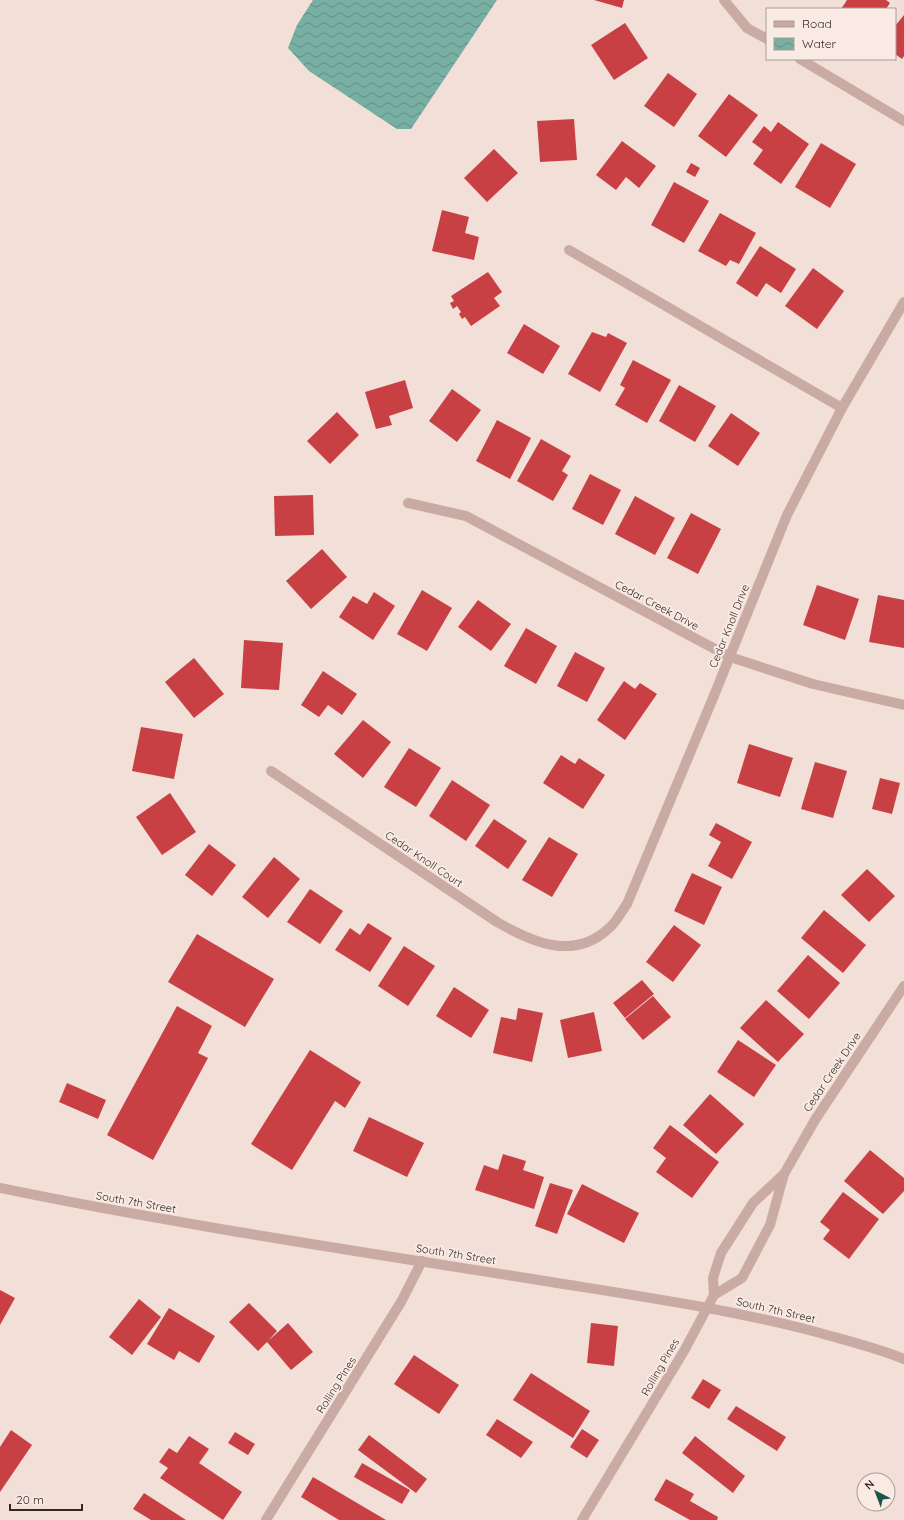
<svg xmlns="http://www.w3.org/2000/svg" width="904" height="1520" font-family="Quicksand,sans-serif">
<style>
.water{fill:url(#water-waves)}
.building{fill:#c84043}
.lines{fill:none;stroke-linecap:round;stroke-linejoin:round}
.minor{stroke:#c9aba4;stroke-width:10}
.labels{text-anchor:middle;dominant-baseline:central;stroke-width:4;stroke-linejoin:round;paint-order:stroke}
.street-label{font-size:11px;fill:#352726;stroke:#f9eae4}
</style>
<defs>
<pattern id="water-waves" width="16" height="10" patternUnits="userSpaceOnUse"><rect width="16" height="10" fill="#77afa2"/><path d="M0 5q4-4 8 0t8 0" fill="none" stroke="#628e84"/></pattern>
</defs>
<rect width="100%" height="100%" fill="#f1dfd8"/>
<polygon class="water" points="313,0 497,0 411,129 397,129 309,71 288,48 297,25"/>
<g class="building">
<polygon points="594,0 624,0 622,8"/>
<polygon points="847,0 886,0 890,3 886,9 841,9"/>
<polygon points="904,15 904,56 902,59 895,54 895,26"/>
<polygon points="625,23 648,58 614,80 591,45"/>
<polygon points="668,73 697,94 674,127 644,106"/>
<polygon points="729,94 758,115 726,157 698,136"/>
<polygon points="574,119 577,160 540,162 537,121"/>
<polygon points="778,122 809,144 781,184 753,164 763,150 752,142 764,126 771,132"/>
<polygon points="622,141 656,166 639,188 626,177 616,190 596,175"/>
<polygon points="821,143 856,164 830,208 795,187"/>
<polygon points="494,149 518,173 487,202 464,178"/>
<polygon points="691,163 700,168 695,177 686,172"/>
<polygon points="674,182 709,201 684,243 651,225"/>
<polygon points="442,210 469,217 465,233 479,237 474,260 432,251"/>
<polygon points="720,213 756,233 739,264 730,260 726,266 698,251"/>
<polygon points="760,246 796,269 781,293 766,283 757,297 736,283"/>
<polygon points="813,268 844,291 817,329 785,306"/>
<polygon points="488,272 502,292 494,298 500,306 471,326 465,317 462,319 459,314 461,312 457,306 453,309 450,303 454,301 451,296"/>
<polygon points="524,324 560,346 543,374 507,353"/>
<polygon points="592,332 606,337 608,333 627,343 600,392 568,374"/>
<polygon points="633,360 671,380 647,423 615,405 625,388 620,385"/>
<polygon points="405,380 413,408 389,416 392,425 376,429 365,392"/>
<polygon points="679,385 716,406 695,442 659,421"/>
<polygon points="452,389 481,410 457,442 429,421"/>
<polygon points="337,412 359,435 330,464 307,441"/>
<polygon points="731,413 760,433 738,466 708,446"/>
<polygon points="497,420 531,438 510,479 476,461"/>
<polygon points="541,439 571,456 562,471 568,475 553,501 517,481"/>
<polygon points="590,474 621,490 603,525 572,509"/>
<polygon points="313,495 314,535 275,536 274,496"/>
<polygon points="635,496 675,518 655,555 615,534"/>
<polygon points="691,513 721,529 698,574 667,558"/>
<polygon points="322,549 347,577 311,609 286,581"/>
<polygon points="817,585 859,599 845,640 803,625"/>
<polygon points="422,590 452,608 427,651 397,634"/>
<polygon points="374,592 395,606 373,640 339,617 353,596 367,604"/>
<polygon points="878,595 904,600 904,648 869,642"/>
<polygon points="478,600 511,624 491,651 458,627"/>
<polygon points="526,628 557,646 536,684 504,666"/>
<polygon points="244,640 283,643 279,690 241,688"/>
<polygon points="575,652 605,668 587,702 557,686"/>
<polygon points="194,658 224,694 194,718 165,682"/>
<polygon points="323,671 357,694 342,715 328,705 319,717 301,705"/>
<polygon points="624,681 635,689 640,683 657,694 625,740 597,720"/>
<polygon points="363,720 391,742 363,778 334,754"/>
<polygon points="141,727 183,734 174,779 132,771"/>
<polygon points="749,744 793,758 780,797 737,783"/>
<polygon points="409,748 441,768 416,807 384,787"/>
<polygon points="561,755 575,764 579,758 605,775 583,809 543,783"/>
<polygon points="815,762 847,771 833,818 801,809"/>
<polygon points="880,778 900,783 892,814 872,809"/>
<polygon points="452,780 490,805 466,841 429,816"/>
<polygon points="170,793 196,832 162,855 136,817"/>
<polygon points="494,819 527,841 508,869 475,846"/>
<polygon points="716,823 752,842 732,879 708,866 721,842 709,835"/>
<polygon points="549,837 578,854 552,897 522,880"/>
<polygon points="209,844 236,865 212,896 185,875"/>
<polygon points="274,857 300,879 268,918 242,897"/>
<polygon points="867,869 895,896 869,922 841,895"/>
<polygon points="692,873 722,887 704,925 674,911"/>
<polygon points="310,889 343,911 320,944 287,922"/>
<polygon points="824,910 866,945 843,973 801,938"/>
<polygon points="368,923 392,938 370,972 335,950 350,928 360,935"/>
<polygon points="674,925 701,945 673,982 646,962"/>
<polygon points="197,934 274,979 245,1027 168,982"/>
<polygon points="404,946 435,966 408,1006 378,986"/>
<polygon points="808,955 840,983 809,1019 777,991"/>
<polygon points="642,980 654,994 625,1018 613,1003"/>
<polygon points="454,987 489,1010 471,1038 436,1016"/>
<polygon points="653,996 671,1017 643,1040 625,1019"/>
<polygon points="766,1000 804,1034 778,1062 740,1028"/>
<polygon points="177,1006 212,1026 198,1053 208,1058 153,1160 107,1135"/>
<polygon points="518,1008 543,1013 532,1062 493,1053 501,1017 516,1020"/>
<polygon points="594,1012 602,1051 568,1058 560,1020"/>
<polygon points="738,1040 776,1065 754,1097 717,1072"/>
<polygon points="310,1050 361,1082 345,1108 335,1101 292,1170 251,1144"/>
<polygon points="67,1083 106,1100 98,1119 59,1102"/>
<polygon points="710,1094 744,1124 716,1154 683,1125"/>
<polygon points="369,1117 424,1143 407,1177 353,1151"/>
<polygon points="670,1125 719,1162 692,1198 656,1172 666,1158 653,1148"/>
<polygon points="870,1150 904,1178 904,1191 883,1214 844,1181"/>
<polygon points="503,1154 526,1161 523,1170 544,1177 534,1209 475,1190 484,1165 498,1170"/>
<polygon points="550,1183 573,1190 557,1234 535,1226"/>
<polygon points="582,1184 639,1213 624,1243 567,1214"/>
<polygon points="843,1192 879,1219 849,1259 823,1239 830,1230 820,1222"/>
<polygon points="0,1290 15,1298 0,1325"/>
<polygon points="139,1299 161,1317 132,1355 109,1337"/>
<polygon points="249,1303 277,1331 268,1341 288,1323 313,1352 291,1370 267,1342 258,1351 229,1322"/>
<polygon points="169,1308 215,1336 199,1363 179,1351 174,1360 147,1344"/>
<polygon points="591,1323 618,1326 614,1366 587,1363"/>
<polygon points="414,1355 459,1385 439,1414 394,1384"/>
<polygon points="531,1373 590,1411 573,1438 513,1400"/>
<polygon points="703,1379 721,1390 709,1409 691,1398"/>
<polygon points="736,1406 786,1437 777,1451 727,1419"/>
<polygon points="497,1419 533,1442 521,1458 486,1435"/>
<polygon points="582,1429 599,1440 587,1458 570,1447"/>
<polygon points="11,1430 32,1445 0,1492 0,1447"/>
<polygon points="235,1432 255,1444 248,1455 228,1443"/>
<polygon points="369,1435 427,1479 416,1493 358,1450"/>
<polygon points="189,1436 209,1449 199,1463 242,1492 223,1520 160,1478 168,1468 159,1462 169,1448 177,1453"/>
<polygon points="695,1436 745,1476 733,1493 682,1453"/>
<polygon points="362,1463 410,1490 402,1504 354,1477"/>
<polygon points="313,1477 386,1520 339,1520 301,1497"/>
<polygon points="666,1479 694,1494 690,1501 718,1517 717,1520 690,1520 654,1500"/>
<polygon points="144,1493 186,1520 151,1520 133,1509"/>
</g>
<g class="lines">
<g class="minor">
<polyline points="724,0 747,28 767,39"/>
<polyline points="800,59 904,121"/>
<polyline points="569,250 842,408"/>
<polyline points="408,503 466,516 730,657 813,684 904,705"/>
<path d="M271,771L497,922C532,942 573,961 608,929C616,923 621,912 627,904L713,698L787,515L842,408L904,302"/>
<path d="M0,1188C184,1226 371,1253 557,1283C645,1297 734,1310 820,1333C848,1341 877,1348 904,1359"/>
<polyline points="714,1295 713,1278 721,1253 753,1203 784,1174"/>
<polyline points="266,1520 401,1302 422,1261"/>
<polyline points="582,1520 684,1351 714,1295 742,1278 770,1225 784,1174 815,1120 904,986"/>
</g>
</g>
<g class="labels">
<g class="street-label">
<text transform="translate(657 605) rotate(28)">Cedar Creek Drive</text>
<text transform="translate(729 626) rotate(-68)">Cedar Knoll Drive</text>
<text transform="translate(424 859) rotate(34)">Cedar Knoll Court</text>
<text transform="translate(832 1072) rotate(-56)">Cedar Creek Drive</text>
<text transform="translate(136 1202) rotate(10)">South 7th Street</text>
<text transform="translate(456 1254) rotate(9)">South 7th Street</text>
<text transform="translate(776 1310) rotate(13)">South 7th Street</text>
<text transform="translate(660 1367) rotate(-60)">Rolling Pines</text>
<text transform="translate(336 1385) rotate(-58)">Rolling Pines</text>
</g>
</g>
<rect x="766" y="8" width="130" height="52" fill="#f9eae4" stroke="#ab9c98"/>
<rect x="774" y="21" width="20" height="6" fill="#c9aba4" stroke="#ab9c98"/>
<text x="802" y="28" font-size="12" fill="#352726">Road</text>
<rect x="774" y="38" width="20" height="12" fill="url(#water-waves)" stroke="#ab9c98"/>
<text x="802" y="48" font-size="12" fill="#352726">Water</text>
<g transform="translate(876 1492) rotate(318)"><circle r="19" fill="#f9eae4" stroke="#ab9c98"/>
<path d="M0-3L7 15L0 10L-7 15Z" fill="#1b564b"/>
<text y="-6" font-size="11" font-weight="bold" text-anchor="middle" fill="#352726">N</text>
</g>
<path d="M10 1504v6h72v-6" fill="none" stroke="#352726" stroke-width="2"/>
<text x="16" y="1504" font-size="12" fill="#352726" stroke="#f9eae4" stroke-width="3" paint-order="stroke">20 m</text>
</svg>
